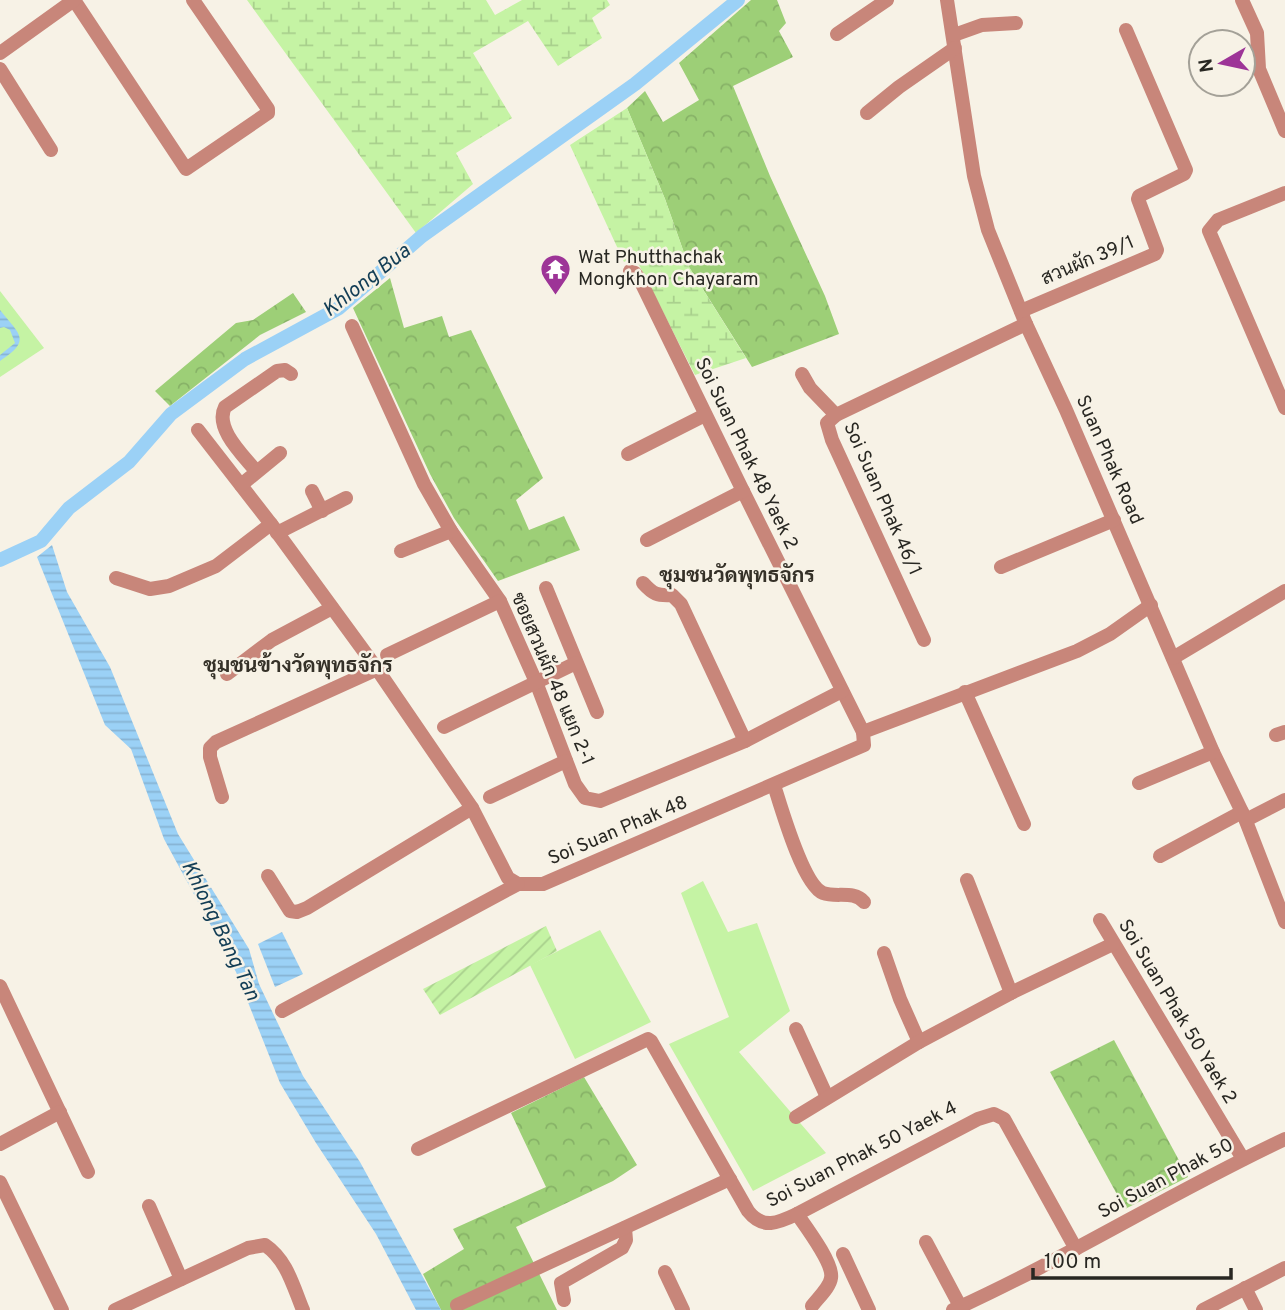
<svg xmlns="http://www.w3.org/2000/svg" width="1285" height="1310" font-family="Overpass,Sarabun,sans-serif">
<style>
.green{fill:#c5f3a4}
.forest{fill:url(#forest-crowns)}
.wetland{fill:url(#wetland-marsh)}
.garden{fill:url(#garden-furrows)}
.water{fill:url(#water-rules)}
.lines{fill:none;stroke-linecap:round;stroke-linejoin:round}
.canal{stroke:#9bd1f6;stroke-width:14}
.minor{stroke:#c8867a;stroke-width:14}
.labels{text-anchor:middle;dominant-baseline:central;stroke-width:5;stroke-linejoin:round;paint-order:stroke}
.poi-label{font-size:19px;fill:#282722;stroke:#f7f2e6;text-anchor:start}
.street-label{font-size:19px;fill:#282722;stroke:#f7f2e6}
.water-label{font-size:21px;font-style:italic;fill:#123d55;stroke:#f7f2e6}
.neighbourhood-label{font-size:21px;font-weight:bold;fill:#353128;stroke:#f7f2e6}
</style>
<defs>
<pattern id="forest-crowns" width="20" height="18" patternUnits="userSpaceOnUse" patternTransform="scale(1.75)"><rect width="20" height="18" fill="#9dcf77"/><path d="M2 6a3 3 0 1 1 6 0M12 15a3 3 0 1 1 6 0" fill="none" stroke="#87b267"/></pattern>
<pattern id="wetland-marsh" width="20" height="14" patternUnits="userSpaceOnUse" patternTransform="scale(1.75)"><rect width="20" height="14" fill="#c5f3a4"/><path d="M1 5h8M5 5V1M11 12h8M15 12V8" fill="none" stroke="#a9d08d"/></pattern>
<pattern id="garden-furrows" width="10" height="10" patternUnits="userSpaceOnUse" patternTransform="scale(1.75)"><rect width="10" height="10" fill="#c5f3a4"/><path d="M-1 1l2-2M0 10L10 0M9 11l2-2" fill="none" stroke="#a9d08d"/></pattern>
<pattern id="water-rules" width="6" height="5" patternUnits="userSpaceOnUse" patternTransform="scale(1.75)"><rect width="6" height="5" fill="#9bd1f6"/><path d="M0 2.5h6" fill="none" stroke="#86b3d3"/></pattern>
</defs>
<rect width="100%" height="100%" fill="#f7f2e6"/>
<g class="green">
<polygon points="0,291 44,348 0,377"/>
<polygon points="703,881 728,932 757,923 790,1011 739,1052 826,1153 753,1191 669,1044 729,1017 681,893"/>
<polygon points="600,930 651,1022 575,1059 530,965"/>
</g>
<g class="forest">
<polygon points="751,0 777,0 786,23 779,31 793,57 733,86 770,176 825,296 839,334 752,367 689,267 665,199 627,108 645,91 663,122 699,100 679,63"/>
<polygon points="390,278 404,328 442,316 449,337 471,330 543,478 516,500 529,530 564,516 580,550 498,581 454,518 430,474 353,308"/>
<polygon points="293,293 306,312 260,335 170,406 155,391 236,323 253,320"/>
<polygon points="1114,1040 1188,1177 1125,1209 1050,1072"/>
<polygon points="584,1077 637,1165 613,1181 516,1227 557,1310 441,1310 423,1274 464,1249 453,1229 546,1187 511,1113"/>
</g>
<g class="wetland">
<polygon points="247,0 486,0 495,15 522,0 607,0 610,5 592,18 602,38 558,66 528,21 473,53 512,118 456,153 473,184 416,233"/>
<polygon points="627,108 665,199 689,267 746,358 695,375 635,257 624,262 570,145"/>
</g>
<polygon class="garden" points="546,926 557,951 440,1015 423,989"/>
<g class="water">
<path d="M0,310C20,335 32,340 0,361V355L15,343L10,330L4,327L0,328Z"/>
<polygon points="52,545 67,592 110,667 178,834 249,949 259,984 303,1076 360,1162 441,1310 416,1310 376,1234 316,1143 280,1083 236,972 164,839 131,749 105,725 37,557"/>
<polygon points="282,932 303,974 275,987 258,944"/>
</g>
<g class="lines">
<polyline class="canal" points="0,560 41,541 69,508 129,462 171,414 245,359 339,308 422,236 635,84 738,0"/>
<g class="minor">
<polyline points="74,0 186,169 268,113 268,109 193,0"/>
<polyline points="947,0 974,176 988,230 1026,324 1066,410 1213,752 1244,816 1285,922"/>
<polyline points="1242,0 1257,33 1259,69 1285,131"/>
<polyline points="837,34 887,0"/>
<polyline points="954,35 982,25 1016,23"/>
<polyline points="0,53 74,0"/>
<polyline points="0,69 51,150"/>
<polyline points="867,113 899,87 955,48"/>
<polyline points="1285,193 1218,220 1209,231 1285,408"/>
<polyline points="630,271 635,273 640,280 743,491 863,732"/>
<polyline points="1021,311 1155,254 1157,250 1138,199 1139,196 1184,174 1186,170 1126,30"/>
<polyline points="352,326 424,484 451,531 500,601 536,682 575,784 585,798 600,801 745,741 842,691"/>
<polyline points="802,374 810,388 836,415"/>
<polyline points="198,430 271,524 377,669 472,808 508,878 518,884 543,884 864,745 863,732 1077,651 1110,634 1151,605"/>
<polyline points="628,454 705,415"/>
<path d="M256,471C243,455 214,428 225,407L277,371L285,370L291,374"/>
<polyline points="241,485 280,453"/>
<polyline points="312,491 322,511"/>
<polyline points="277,533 346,498"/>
<polyline points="647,540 743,491"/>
<polyline points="401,551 451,531"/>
<polyline points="1001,567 1114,520"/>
<polyline points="116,578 150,589 169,586 216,566 271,524"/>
<path d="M643,583C653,594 657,596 672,595L681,604L745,741"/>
<polyline points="546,588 597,712"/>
<polyline points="924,640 832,440 827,423 836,415 1026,324"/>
<polyline points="387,655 500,601"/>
<polyline points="1173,658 1285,591"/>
<polyline points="227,674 272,640 332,608"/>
<polyline points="965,692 1024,824"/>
<polyline points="444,727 576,663"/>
<polyline points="1276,735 1285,732"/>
<polyline points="1139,783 1213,752"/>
<path d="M774,785C781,807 803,885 823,893C836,898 854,890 864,902"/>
<polyline points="222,797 210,757 210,748 216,742 377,669"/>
<polyline points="490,797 566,761"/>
<polyline points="1246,820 1285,800"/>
<polyline points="1160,856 1242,812"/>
<polyline points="268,876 290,911 297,912 307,908 472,808"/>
<polyline points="967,880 1011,993"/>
<polyline points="1100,920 1243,1159"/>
<polyline points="884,953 900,999 919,1042"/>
<polyline points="0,986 88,1172"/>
<polyline points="282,1011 518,884"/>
<polyline points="796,1029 827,1097"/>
<polyline points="796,1117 919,1042 1011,993 1113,944"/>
<polyline points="0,1144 60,1112"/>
<path d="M418,1149L648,1039L651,1041L748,1211C763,1230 778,1223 797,1214L978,1119L994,1114L1004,1119L1076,1249"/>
<polyline points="0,1182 62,1310"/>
<polyline points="149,1206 181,1279"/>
<path d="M797,1214C806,1227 834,1264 831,1278C830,1287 818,1298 812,1306"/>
<polyline points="926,1242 960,1306"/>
<polyline points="843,1254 869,1310"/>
<polyline points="665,1272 683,1310"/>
<polyline points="1245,1288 1256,1310"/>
<polyline points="564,1300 561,1283 622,1248 626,1240 625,1228"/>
<polyline points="457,1305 730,1179"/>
<path d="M115,1310L248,1248L265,1245C287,1260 293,1286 303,1310"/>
<path d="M953,1310C1066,1259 1172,1192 1285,1139"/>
<polyline points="1203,1310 1285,1268"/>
</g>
</g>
<defs>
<symbol id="temple-pin" viewBox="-11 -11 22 30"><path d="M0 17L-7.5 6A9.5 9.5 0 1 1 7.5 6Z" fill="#9d3497" stroke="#f7f2e6"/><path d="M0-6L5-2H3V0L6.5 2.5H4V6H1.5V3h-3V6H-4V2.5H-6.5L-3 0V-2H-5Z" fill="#fff"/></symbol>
</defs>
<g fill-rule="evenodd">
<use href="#temple-pin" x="538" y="252" width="35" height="47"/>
</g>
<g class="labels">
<g class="poi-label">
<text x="578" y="258">Wat Phutthachak<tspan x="578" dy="22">Mongkhon Chayaram</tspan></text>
</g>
<g class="street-label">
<text transform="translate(1088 261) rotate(-23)">สวนผัก 39/1</text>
<text transform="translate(746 454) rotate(64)">Soi Suan Phak 48 Yaek 2</text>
<text transform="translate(1109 460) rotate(66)">Suan Phak Road</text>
<text transform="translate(882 499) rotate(66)">Soi Suan Phak 46/1</text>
<text transform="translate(552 679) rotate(67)">ซอยสวนผัก 48 แยก 2-1</text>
<text transform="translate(618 831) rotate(-23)">Soi Suan Phak 48</text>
<text transform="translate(1177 1012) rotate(59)">Soi Suan Phak 50 Yaek 2</text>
<text transform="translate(862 1155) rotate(-27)">Soi Suan Phak 50 Yaek 4</text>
<text transform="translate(1166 1179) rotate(-28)">Soi Suan Phak 50</text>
</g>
<g class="water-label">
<text transform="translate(367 281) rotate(-38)">Khlong Bua</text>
<text transform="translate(220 931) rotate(64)">Khlong Bang Tan</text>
</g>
<g class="neighbourhood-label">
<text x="737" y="576">ชุมชนวัดพุทธจักร</text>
<text x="298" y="666">ชุมชนข้างวัดพุทธจักร</text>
</g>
</g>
<g transform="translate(1222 63) rotate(261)"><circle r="33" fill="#f7f2e6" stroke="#a4a198" stroke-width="2"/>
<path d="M0-5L12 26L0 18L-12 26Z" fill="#9d3497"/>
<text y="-10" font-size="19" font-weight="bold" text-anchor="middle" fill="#282722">N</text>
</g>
<path d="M1033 1268v10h198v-10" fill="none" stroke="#282722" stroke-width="3.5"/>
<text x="1044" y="1268" font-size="21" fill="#282722" stroke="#f7f2e6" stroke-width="5" paint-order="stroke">100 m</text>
</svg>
